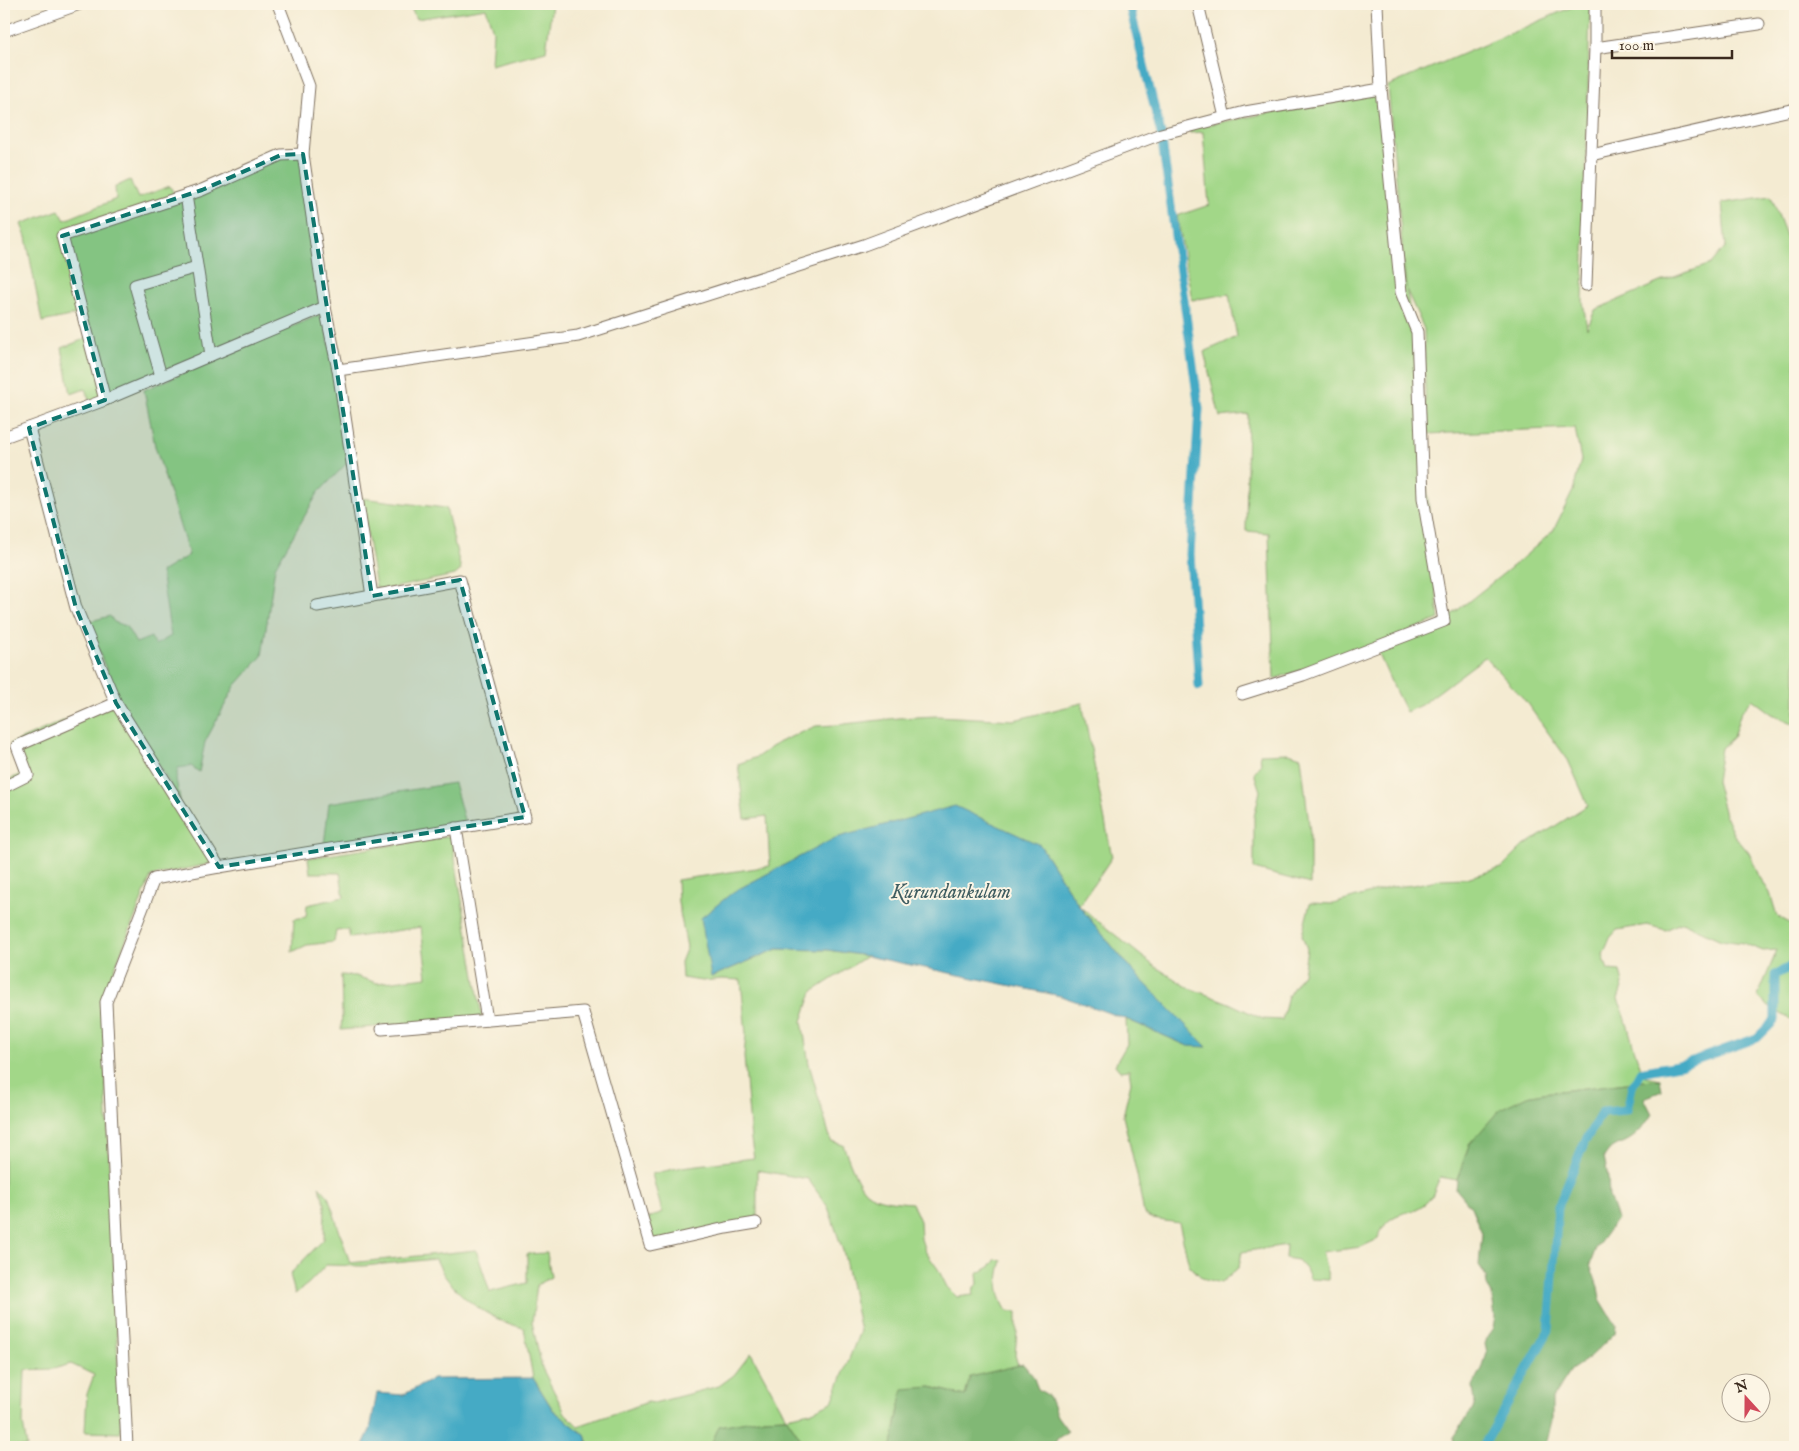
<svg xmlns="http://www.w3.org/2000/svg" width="1799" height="1451" font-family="'IM FELL English',serif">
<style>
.green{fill:#a2d788;stroke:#6e8053}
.forest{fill:#81b874;stroke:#5e7149}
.water{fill:#45aac5;stroke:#406a72}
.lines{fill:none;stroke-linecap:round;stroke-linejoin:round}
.canal{stroke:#45aac5;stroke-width:9}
.minor-casing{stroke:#7c6e5d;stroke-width:13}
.minor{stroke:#fff;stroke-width:11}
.marked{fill:#0f766e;fill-opacity:0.2;stroke:#0f766e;stroke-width:4;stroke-dasharray:10 6;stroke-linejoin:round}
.labels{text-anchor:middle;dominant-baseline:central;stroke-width:4;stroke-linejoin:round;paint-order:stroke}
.water-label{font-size:20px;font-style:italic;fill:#3f5d61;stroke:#fcf5e5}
</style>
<rect width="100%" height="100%" fill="#fcf5e5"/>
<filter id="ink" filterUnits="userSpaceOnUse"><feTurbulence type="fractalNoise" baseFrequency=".02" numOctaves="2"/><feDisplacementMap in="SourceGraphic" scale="10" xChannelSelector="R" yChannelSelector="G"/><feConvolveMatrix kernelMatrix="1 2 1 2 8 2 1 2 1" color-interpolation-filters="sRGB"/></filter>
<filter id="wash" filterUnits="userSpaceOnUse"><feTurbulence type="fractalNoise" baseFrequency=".0096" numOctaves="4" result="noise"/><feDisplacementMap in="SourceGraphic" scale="20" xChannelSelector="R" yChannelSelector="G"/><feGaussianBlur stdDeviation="1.12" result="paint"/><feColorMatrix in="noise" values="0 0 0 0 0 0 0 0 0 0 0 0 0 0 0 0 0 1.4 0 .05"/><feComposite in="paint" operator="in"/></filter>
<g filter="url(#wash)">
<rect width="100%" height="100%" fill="#f4ebd2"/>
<g class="green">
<polygon points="409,4 552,4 546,51 491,65 493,31 486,8 416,19"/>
<path d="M1579,4H1590L1583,301L1587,329L1595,310L1660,282L1711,264L1726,246L1722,203L1771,196L1795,259V724L1772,714L1752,699L1741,712L1733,737L1721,748L1716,781L1725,815L1734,835L1749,853L1759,876L1770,893L1777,916L1795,926V1022L1766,1005L1758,996L1777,950L1763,951L1743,943L1721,940L1682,922L1666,930L1647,925L1617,930L1610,938L1603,955L1608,970L1620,971L1623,984L1618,999C1630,1024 1632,1052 1645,1076L1660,1079L1543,1093L1527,1096L1469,1145L1457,1180L1440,1177C1437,1183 1435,1190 1432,1196C1414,1221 1390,1203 1378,1239L1361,1247L1322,1252L1329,1280L1310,1279L1306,1269L1298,1260L1285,1258L1286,1245L1242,1252L1239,1267L1221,1283L1202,1278L1189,1265L1179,1223L1152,1219L1144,1214L1137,1175L1123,1116L1131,1082L1129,1070L1120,1071L1115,1065L1127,1044L1126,1019L1188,1046L1131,969L1079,906L1040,845L778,869L733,892L711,977L777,949L827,950L867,956L812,992L802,1021L809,1064L831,1141L843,1145C848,1157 857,1184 866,1192C877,1201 898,1202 912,1203L920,1221L921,1239L925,1251L938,1269L947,1287L957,1297L973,1295L974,1287L978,1284L977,1274L991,1266L996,1259L1002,1261C996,1279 997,1295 1007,1311L1017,1312V1332L1015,1355L1019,1369L965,1396L931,1387L899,1408L892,1445L886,1447H806L786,1417L764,1418L720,1426L710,1447H589L585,1435L553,1410L533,1378L524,1328C494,1321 466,1303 447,1279C442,1273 439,1265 436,1259L363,1266L326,1265L309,1283L295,1294L290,1274L324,1239L325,1204L319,1186L328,1196L350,1263L476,1250L490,1292L527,1283V1254L547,1253L551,1277L537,1285L532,1322L542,1368L565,1413L578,1426L648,1402L654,1403L719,1386L734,1375L751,1353L786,1417L810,1412L832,1402L860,1331L844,1254L828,1207L808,1179L757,1170V1220L653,1242L647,1219L662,1212L652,1174L682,1167L754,1158L751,1140L744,1056L746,1034L741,980L722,979L702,981L682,978L681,962L687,947L678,903L677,880L770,866L767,816L745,819L738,764L757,757L779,742L816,726L836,725L898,718L937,716L1014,720L1082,703L1112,857L1079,906L1154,966L1189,988L1229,1003L1263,1019L1282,1020L1288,996L1303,973L1307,949L1302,935L1310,903L1333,904L1391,887L1414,885L1441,879L1466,878L1501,868L1521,848L1588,805L1568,760L1523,698L1485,657L1421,705L1406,712L1391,682L1378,652L1449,617L1518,562L1553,531L1573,491L1581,460L1575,428L1426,434L1424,329L1406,289L1388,86Z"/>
<polygon points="1377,93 1413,333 1439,619 1366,648 1274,679 1269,533 1246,531 1248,414 1220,417 1204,352 1237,337 1229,294 1192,300 1177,216 1209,205 1203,132 1190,133 1189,128"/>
<polygon points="300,149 321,304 90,402 85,389 71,394 62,348 87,338 79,314 42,322 26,237 21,224 59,210 65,220 116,199 115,187 130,180 138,198 170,186 175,196"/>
<polygon points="322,314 331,351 348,462 318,493 275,567 262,656 235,686 205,742 199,772 191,766 178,768 176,779 180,800 119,701 87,622 110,616 114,622 126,626 136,643 151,637 155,645 171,636 161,572 189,555 155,446 144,390"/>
<polygon points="361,498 446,508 461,570 455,575 383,590 376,587"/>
<polygon points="111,700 214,863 151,876 102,1001 121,1433 85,1432 87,1394 94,1375 71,1364 53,1369 25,1370 23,1424 27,1447 4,1447 4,783 20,774 10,744"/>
<polygon points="1289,753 1301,757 1310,833 1310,884 1254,869 1254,817 1260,791 1254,773 1261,763 1260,754"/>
<polygon points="454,783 466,827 324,845 329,803"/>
<polygon points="451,836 482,1017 341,1030 342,1014 341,975 356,976 377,983 427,977 421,927 350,938 348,930 336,931 334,942 307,945 292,952 294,919 306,917 307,905 344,897 340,873 310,873 308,858"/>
</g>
<g class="forest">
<path d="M1660,1079L1662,1091L1644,1098L1652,1114C1645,1125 1638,1136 1625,1142C1612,1148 1613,1144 1604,1157L1608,1177L1609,1196L1617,1219L1596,1248L1590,1264L1598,1287L1600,1299L1616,1325L1615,1333L1589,1358L1571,1370L1552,1399V1420L1547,1441L1542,1447H1452L1453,1437L1473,1409L1475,1402L1473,1386L1482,1369L1487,1353L1485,1344L1488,1335L1493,1328L1495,1317L1492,1295L1487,1285L1486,1277L1479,1265L1482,1233L1471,1207L1456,1189L1457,1180L1469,1145L1500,1109L1527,1096L1543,1093Z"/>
<polygon points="1023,1364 1033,1376 1038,1389 1049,1396 1057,1416 1068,1431 1057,1439 1053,1447 886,1447 892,1445 903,1389 931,1387 965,1396 970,1377"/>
<polygon points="786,1417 806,1447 710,1447 719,1426 764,1418"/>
</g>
<g class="water">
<polygon points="955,806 1040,845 1079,906 1131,969 1207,1047 1188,1046 1126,1019 1061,996 867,956 828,950 777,949 711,977 701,918 733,892 835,838"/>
<polygon points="533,1378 553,1410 585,1435 589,1447 362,1447 370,1430 377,1393 403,1395 433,1379"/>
</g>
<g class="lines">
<g class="canal">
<polyline points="1129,4 1161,134 1199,409 1190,554 1199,686"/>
<polyline points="1483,1447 1549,1330 1558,1207 1584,1143 1602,1112 1627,1110 1632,1087 1640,1072 1684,1064 1757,1038 1775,1020 1775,975 1795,964"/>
</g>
</g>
</g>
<g filter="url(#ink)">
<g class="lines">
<defs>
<g id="minor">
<polyline points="278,4 309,86 303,154 325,307 338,370 372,596"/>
<polyline points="1198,4 1225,117"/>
<polyline points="4,31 80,4"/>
<polyline points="1595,48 1759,24"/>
<polyline points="1591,155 1795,109"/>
<polyline points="186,195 211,355"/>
<polyline points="1586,285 1595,48 1595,4"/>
<polyline points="338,370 578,336 864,245 1161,134 1245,112 1381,89"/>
<polyline points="161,376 135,285 197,267"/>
<polyline points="105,400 62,236 202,190 281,155 303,154"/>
<polyline points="4,437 29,428"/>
<polyline points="1242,694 1303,675 1444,621 1423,498 1417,332 1401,292 1381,89 1377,4"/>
<polyline points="4,787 28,775 17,746 116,703"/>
<polyline points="456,828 487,1020"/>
<polyline points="219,867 116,703 76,608 29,428 105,400 325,307"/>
<polyline points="382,1029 583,1012 650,1245 726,1228 756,1223"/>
<polyline points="127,1447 106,1002 154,879 219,867 525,817 460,580 317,606"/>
</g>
</defs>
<use href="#minor" class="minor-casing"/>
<use href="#minor" class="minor"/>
</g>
</g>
<path class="marked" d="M303,154L372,596L460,580L525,817L219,867L116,703L76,608L29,428L105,400L62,236L202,190L281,155Z"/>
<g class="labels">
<g class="water-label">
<text x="951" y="892">Kurundankulam</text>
</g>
</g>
<rect width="1799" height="1451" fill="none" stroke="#fcf5e5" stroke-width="20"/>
<g transform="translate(1746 1398) rotate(339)"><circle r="24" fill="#fcf5e5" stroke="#afa495"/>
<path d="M0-4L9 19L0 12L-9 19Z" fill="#d1495b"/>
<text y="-8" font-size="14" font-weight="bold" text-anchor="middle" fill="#3b2a1e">N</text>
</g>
<path d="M1612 50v8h120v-8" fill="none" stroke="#3b2a1e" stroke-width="2.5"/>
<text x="1619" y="50" font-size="15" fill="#3b2a1e" stroke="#fcf5e5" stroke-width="4" paint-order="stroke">100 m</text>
</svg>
